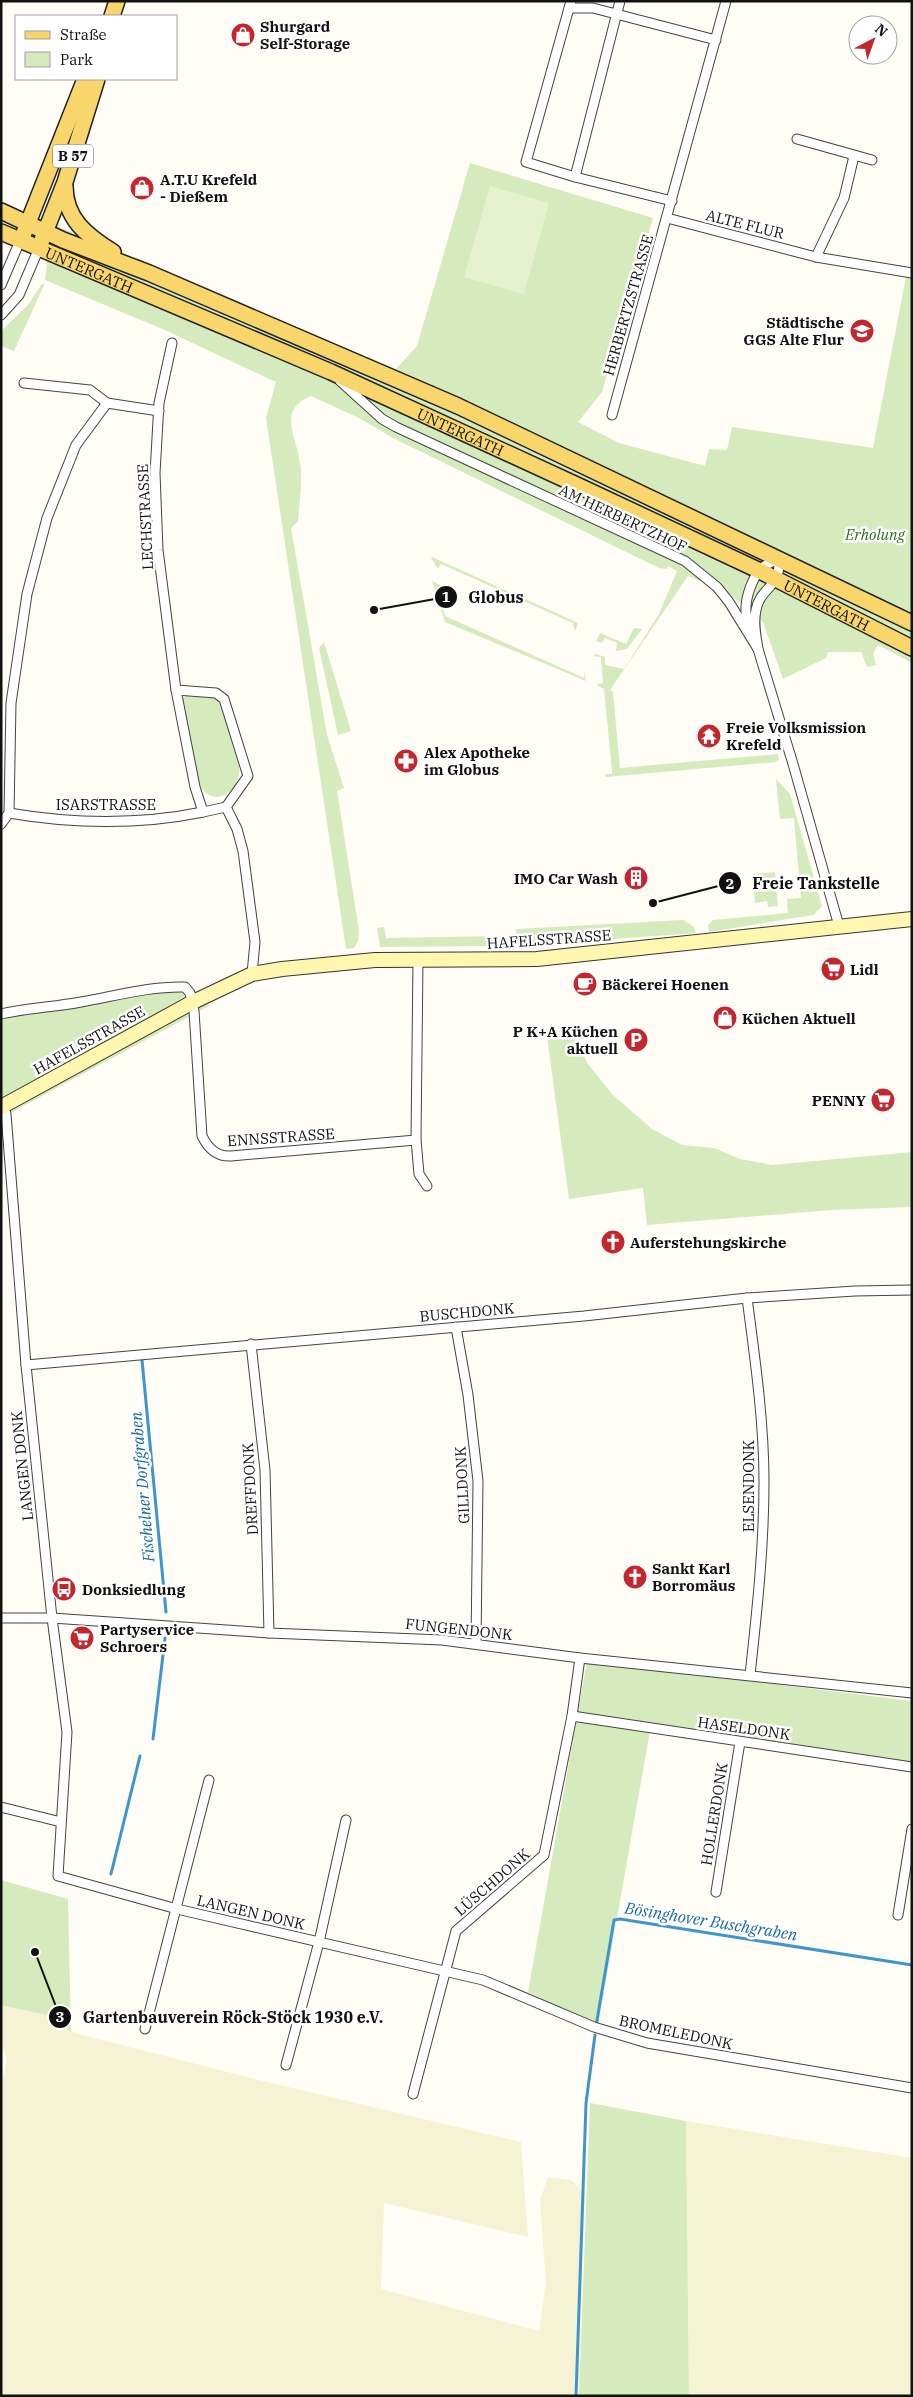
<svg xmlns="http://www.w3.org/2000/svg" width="913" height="2397" font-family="'IBM Plex Serif',serif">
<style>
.farmland{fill:#f6f3d4}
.green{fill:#d5ebbd}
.pitch{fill:#e6f2cf}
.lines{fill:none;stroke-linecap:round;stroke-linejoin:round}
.stream{stroke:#3f96cf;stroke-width:3}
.minor-casing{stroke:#444;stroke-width:11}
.secondary-casing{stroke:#333;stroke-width:16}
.primary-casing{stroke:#222;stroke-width:18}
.minor{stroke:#fff;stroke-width:9}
.secondary{stroke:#fff6b0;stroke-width:14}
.primary{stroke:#f9d66b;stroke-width:15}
.labels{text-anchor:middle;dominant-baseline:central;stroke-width:5;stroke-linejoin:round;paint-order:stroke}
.shield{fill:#fff;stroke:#585858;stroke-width:1}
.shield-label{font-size:14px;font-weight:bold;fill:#111}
.poi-label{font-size:15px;font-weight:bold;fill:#111;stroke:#fff;text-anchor:start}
.street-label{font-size:15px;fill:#111;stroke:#fff}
.park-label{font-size:15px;font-style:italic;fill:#2f6b1f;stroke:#fff}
.water-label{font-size:16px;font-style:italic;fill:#1768a6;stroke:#fff}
.leader{fill:none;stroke:#111;stroke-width:2}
.callout-dot{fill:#111;stroke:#fff;stroke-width:2}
.mark-label{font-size:15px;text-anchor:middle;font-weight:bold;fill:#fff}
.callout-label{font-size:16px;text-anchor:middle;font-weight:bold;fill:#111;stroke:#fff;stroke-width:5;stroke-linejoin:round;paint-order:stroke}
</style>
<rect width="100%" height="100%" fill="#fffdf5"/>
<g class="farmland">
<polygon points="1,2005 47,2015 71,2032 263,2081 521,2142 528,2237 384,2203 381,2289 539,2331 546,2283 540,2200 548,2177 571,2180 585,2194 579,2396 1,2396 1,2090 7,2059 1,2044"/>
<polygon points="686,2121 912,2158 912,2396 689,2396"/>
</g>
<g class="green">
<path d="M470,163L653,218L602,392L578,422L619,443L705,466L709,449L727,450L732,427L873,448L906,277L912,278V663L878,645L873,654L876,665L867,667L861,652H828L826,658L783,679L763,622L730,595L688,576L610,690L613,692L620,768L778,754L779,760L775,762L606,777L605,774H612V771L604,689L596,685L603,683L601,657L593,656L596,654L605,657V665L624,669L659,614L677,571L668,566L667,569L659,568L393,438L359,418L311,396C276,410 297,437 300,463C303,481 299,503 298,521L291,528L327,735L344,788L337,791L359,931L358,941L354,948L346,949L266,418L276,382L167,331L45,280L52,224L396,369L417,346Z"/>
<polygon points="45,283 14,351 1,346 1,331 28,305 41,285"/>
<polygon points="432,557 578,623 575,632 573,623 441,564 438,569 431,558"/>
<polygon points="432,581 444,587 438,593 445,616 584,678 584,671 586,681 445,622"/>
<polygon points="634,628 642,629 627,649 616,651 617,643 605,638 602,643 596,641 600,633 626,644"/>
<polygon points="324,642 351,731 338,735 319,648"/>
<path d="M195,694L217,698C227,712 242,758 239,775C234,797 210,807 199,783C196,777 196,768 194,761C190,742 186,723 182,704L183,698L188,695Z"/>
<polygon points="776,779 790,794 822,906 813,915 709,932 708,925 713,920 788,913 787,899 801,898 794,818 780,819"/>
<polygon points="775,872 778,906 768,907 767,901 755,903 753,874"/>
<polygon points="683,920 694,927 696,933 517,946 516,929"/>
<polygon points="384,927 386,938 498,936 502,938 503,946 380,947 377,928"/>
<polygon points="187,983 209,1006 1,1118 1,1011 106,992"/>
<polygon points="573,1034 588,1064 612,1094 652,1129 682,1145 714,1148 740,1159 772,1165 912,1152 912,1207 831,1210 647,1225 643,1188 569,1199 547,1037"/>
<polygon points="587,1661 912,1701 912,1763 651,1725 598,2026 528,1992"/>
<polygon points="1,1880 68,1899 71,2032 47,2015 1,2005"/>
<polygon points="590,2103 686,2121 689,2396 579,2396"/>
</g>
<polygon class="pitch" points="490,186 549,203 524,294 464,277"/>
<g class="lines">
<g class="stream">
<polyline points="142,1360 166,1612"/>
<polyline points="153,1739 165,1638"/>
<polyline points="111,1874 140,1756"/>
<polyline points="596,2026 614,1920 620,1919 912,1965"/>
<polyline points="576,2396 586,2103 595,2035"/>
</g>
<defs>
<g id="minor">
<polyline points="571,1 526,162 575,177 672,201"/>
<polyline points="569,8 593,8 716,40"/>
<polyline points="797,139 872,160"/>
<polyline points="575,177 620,1"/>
<polyline points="667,218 816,257 912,273"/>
<polyline points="816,257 844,198 854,156"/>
<polyline points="1,285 20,241"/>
<polyline points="1,315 19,295 39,248"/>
<polyline points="172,343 159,403 155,473 158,550 176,690 195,787 203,812 226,807 237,829 243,851 255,942 252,974"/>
<polyline points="340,381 382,419 396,427 685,561 717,587 729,602 758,649 793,764 839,926"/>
<polyline points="24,383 90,390 107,403"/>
<polyline points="612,415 726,1"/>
<path d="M779,559C781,588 760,587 756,610C753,623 756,636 758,649C748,625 741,613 750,588C757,570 761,566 779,559Z"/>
<polyline points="176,690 216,693 224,699 248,776 226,807"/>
<path d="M9,813C73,824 139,825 203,812"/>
<polyline points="1,824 9,813 11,703 27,594 47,518 76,445 107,403 159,411"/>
<path d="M1,1014C28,1008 54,1007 81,1002C115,996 150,986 185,987L190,993L194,1011L202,1136C208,1148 216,1157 231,1156L416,1140L418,960"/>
<polyline points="3,1106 6,1114 26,1365 52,1618 67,1732 58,1876 177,1909 483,1980 594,2027 647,2043 912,2088"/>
<polyline points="416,1140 419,1174 427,1186"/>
<path d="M747,1298C755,1359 764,1421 764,1482C764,1547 757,1611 750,1675"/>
<polyline points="456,1327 468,1395 478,1481 476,1644"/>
<polyline points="251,1344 265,1470 269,1633"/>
<polyline points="26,1365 584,1316 747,1298 855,1291 912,1290"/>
<polyline points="1,1618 52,1618 269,1633 442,1640 580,1658 912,1693"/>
<polyline points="572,1716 912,1767"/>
<polyline points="1,1807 61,1822"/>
<polyline points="716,1892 740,1742"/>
<polyline points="898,1915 912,1829"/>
<polyline points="145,2029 209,1780"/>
<polyline points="286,2065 319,1942 346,1820"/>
<polyline points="413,2094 456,1931 544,1855 572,1716 580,1658"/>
</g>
<polyline id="secondary" points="1,1107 193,1002 252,974 282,969 375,960 537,959 912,919"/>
<g id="primary">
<polyline points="112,16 117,1"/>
<path d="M65,186C65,219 87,236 113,252"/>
<polyline points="1,211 63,240 149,273 458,406 912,623"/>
<path id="s1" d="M1,232L331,372L579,486L758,570L912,648"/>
<polyline points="24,233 85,79"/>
<polyline points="42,240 65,182 97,79"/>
</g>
</defs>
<use href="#minor" class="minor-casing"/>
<use href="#secondary" class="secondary-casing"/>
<use href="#primary" class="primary-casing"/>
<use href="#minor" class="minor"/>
<use href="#secondary" class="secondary"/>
<use href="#primary" class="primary"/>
</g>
<defs>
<symbol id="shop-disc" viewBox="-11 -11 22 22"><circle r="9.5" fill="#c4262e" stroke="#fff"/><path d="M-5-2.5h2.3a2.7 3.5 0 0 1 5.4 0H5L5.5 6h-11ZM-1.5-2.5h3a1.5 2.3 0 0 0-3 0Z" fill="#fff"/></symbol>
<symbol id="school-disc" viewBox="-11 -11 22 22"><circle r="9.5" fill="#c4262e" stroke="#fff"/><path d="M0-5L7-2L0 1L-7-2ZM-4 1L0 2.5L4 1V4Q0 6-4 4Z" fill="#fff"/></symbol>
<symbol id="temple-disc" viewBox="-11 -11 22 22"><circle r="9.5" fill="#c4262e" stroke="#fff"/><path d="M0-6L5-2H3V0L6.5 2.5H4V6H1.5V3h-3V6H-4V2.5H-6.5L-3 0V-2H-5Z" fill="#fff"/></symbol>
<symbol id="pharmacy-disc" viewBox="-11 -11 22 22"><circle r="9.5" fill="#c4262e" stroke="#fff"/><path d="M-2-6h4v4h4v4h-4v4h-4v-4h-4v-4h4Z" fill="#fff"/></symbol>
<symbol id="building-disc" viewBox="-11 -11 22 22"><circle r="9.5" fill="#c4262e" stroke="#fff"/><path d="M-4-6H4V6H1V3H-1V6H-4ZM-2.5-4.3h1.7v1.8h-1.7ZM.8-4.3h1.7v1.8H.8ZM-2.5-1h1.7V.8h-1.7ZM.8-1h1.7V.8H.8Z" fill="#fff"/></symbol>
<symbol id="supermarket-disc" viewBox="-11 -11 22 22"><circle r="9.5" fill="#c4262e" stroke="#fff"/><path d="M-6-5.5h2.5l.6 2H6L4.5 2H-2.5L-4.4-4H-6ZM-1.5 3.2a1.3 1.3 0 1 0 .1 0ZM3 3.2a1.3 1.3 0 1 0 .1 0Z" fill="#fff"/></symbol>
<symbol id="cafe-disc" viewBox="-11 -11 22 22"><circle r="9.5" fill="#c4262e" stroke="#fff"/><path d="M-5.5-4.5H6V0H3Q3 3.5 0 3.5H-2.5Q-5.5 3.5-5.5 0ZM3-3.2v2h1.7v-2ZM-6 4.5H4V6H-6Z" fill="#fff"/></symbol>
<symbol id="parking-disc" viewBox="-11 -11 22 22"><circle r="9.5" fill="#c4262e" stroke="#fff"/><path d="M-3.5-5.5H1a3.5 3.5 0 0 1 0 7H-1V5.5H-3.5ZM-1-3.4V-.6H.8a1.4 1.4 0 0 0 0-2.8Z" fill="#fff"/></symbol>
<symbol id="church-disc" viewBox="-11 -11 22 22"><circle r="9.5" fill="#c4262e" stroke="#fff"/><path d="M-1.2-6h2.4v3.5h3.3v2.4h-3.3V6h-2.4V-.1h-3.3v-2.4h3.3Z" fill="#fff"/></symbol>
<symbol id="bus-disc" viewBox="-11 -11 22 22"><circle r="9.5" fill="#c4262e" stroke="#fff"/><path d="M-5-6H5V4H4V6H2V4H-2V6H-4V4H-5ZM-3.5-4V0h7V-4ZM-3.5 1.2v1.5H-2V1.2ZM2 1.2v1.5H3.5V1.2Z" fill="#fff"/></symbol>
</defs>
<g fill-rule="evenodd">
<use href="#shop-disc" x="229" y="21" width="28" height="28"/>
<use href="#shop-disc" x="128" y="174" width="28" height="28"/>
<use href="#school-disc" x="848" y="317" width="28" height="28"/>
<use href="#temple-disc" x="695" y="722" width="28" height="28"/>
<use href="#pharmacy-disc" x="392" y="747" width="28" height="28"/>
<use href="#building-disc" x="622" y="864" width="28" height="28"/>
<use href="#supermarket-disc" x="819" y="955" width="28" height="28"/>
<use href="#cafe-disc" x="571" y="970" width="28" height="28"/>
<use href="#shop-disc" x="711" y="1004" width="28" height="28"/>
<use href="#parking-disc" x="622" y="1026" width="28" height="28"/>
<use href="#supermarket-disc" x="869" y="1086" width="28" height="28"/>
<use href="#church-disc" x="599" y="1228" width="28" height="28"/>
<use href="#church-disc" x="621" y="1563" width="28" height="28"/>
<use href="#bus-disc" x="50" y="1575" width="28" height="28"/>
<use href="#supermarket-disc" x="68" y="1624" width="28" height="28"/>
</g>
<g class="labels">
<rect class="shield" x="53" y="144.5" width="40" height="23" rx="4"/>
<g class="shield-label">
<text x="73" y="156">B 57</text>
</g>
<g class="poi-label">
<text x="260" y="26">Shurgard<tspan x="260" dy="17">Self-Storage</tspan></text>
<text x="160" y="179">A.T.U Krefeld<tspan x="160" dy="17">- Dießem</tspan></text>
<text x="844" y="322" text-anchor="end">Städtische<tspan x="844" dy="17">GGS Alte Flur</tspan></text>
<text x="726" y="727">Freie Volksmission<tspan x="726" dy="17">Krefeld</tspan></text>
<text x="424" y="752">Alex Apotheke<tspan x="424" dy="17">im Globus</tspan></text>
<text x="618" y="878" text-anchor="end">IMO Car Wash</text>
<text x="850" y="969">Lidl</text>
<text x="602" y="984">Bäckerei Hoenen</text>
<text x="742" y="1018">Küchen Aktuell</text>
<text x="618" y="1031" text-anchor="end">P K+A Küchen<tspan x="618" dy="17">aktuell</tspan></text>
<text x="866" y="1100" text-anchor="end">PENNY</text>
<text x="630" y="1242">Auferstehungskirche</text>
<text x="652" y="1568">Sankt Karl<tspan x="652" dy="17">Borromäus</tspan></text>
<text x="82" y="1589">Donksiedlung</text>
<text x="100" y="1629">Partyservice<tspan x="100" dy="17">Schroers</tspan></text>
</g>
<g class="street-label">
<text transform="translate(745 224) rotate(14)">ALTE FLUR</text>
<text stroke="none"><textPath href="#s1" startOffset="96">UNTERGATH</textPath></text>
<text transform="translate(628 305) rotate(-74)">HERBERTZSTRASSE</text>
<text stroke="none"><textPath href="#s1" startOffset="501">UNTERGATH</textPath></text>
<text transform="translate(145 517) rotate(-93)">LECHSTRASSE</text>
<text transform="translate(623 518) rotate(25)">AM HERBERTZHOF</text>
<text stroke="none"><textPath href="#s1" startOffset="906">UNTERGATH</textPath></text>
<text x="106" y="804">ISARSTRASSE</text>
<text transform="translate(549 939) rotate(-4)">HAFELSSTRASSE</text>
<text transform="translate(89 1040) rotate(-29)">HAFELSSTRASSE</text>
<text transform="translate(281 1137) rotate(-4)">ENNSSTRASSE</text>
<text transform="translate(467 1312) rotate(-5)">BUSCHDONK</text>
<text transform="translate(22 1466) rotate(-96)">LANGEN DONK</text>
<text transform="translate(462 1485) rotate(-93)">GILLDONK</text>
<text transform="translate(748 1486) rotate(-90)">ELSENDONK</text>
<text transform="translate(250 1489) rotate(-93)">DREFFDONK</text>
<text transform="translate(459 1629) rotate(6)">FUNGENDONK</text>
<text transform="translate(744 1728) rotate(8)">HASELDONK</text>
<text transform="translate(714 1814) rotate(-81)">HOLLERDONK</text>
<text transform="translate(492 1882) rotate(-41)">LÜSCHDONK</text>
<text transform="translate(251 1912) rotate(13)">LANGEN DONK</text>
<text transform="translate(676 2032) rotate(12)">BROMELEDONK</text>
</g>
<g class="park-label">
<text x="875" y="534">Erholung</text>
</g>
<g class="water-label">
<text transform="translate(142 1487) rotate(-95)">Fischelner Dorfgraben</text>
<text transform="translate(711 1921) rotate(9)">Bösinghover Buschgraben</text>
</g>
</g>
<path class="leader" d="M374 610L446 597M653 903L730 883M35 1952L60 2017"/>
<g class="callout-dot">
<circle cx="374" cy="610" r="5"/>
<circle cx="653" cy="903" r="5"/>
<circle cx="35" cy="1952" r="5"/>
<circle cx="446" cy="597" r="12"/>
<circle cx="730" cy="883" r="12"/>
<circle cx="60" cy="2017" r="12"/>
</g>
<g class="mark-label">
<text x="446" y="602">1</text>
<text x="730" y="889">2</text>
<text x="60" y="2022">3</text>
</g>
<g class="callout-label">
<text x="496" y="603">Globus</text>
<text x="816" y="889">Freie Tankstelle</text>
<text x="233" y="2023">Gartenbauverein Röck-Stöck 1930 e.V.</text>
</g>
<rect width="913" height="2397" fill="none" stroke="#111111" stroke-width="5"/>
<rect x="15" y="15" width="162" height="65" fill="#ffffff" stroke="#a0a0a0"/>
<rect x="25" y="31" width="25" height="8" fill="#f9d66b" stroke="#a0a0a0"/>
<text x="60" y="40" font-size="15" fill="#111111">Straße</text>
<rect x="25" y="52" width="25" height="15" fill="#d5ebbd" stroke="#a0a0a0"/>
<text x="60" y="65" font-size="15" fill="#111111">Park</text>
<g transform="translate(873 40) rotate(41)"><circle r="24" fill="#ffffff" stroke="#a0a0a0"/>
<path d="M0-4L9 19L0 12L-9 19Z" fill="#c4262e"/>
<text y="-8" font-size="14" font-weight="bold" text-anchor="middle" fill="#111111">N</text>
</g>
</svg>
